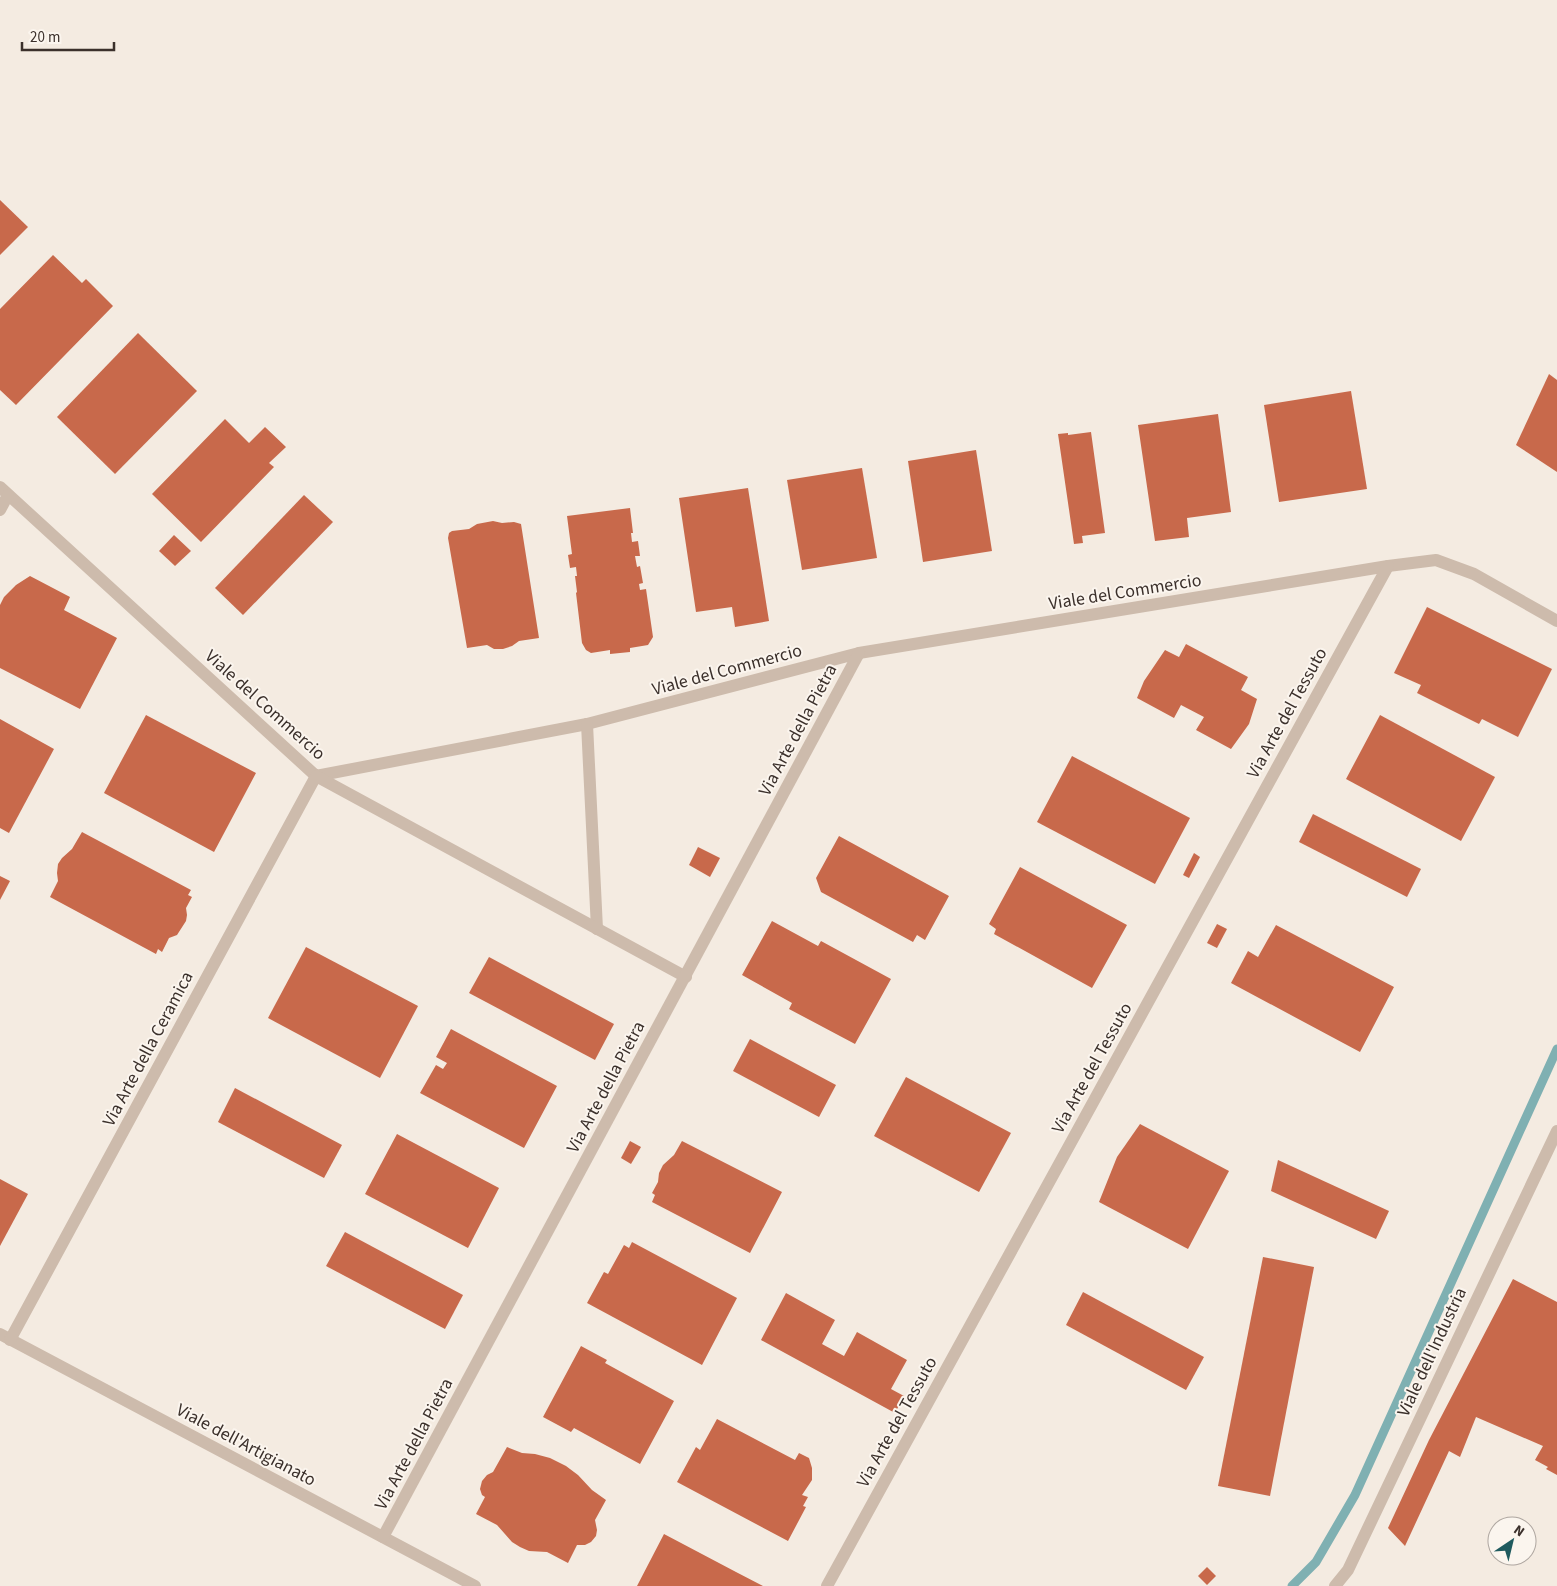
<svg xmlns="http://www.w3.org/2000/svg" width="1557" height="1586" font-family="'Source Sans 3',sans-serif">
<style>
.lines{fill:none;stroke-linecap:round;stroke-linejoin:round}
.stream{stroke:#7fb0b2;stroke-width:9}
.building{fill:#c8694b}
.street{stroke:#cdbbac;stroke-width:12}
.labels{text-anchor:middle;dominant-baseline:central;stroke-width:4;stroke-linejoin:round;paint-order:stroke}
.street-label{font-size:18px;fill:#3b302b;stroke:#fbf5ee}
</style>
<rect width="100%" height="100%" fill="#f4ebe1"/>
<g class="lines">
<polyline class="stream" points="1292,1586 1316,1562 1355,1495 1557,1049"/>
</g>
<g class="building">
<polygon points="0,200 28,227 0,255"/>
<polygon points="53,255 82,283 86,279 113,306 16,405 0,390 0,309"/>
<polygon points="138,333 197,391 115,474 57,417"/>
<polygon points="1549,374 1557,380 1557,472 1516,445"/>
<polygon points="1351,391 1367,489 1279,502 1264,405"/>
<polygon points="1218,414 1231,512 1187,518 1189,537 1155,541 1138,425"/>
<polygon points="225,419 249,443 265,427 286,447 269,463 274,467 201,542 152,494"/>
<polygon points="1091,432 1105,533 1082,536 1083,543 1074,544 1058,434 1068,433 1068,435"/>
<polygon points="976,450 992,551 923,562 908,461"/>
<polygon points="862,468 877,558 802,570 787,480"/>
<polygon points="748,488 769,621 735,627 732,607 696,612 679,498"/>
<polygon points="304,495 333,522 243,615 215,588"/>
<polygon points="630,508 633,533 631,533 632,542 638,541 640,556 635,556 637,567 640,566 643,583 639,584 640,590 646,589 653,637 648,645 630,648 630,652 610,654 610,650 591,653 586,650 582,643 576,593 577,592 575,576 577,576 576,567 570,568 568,555 572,554 567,516"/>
<polygon points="493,521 502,523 514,522 521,524 539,638 519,641 512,646 503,649 494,649 487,645 467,648 448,538 449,533 452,531 469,529 477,524"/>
<polygon points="174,535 191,551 175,566 159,551"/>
<polygon points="30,576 70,597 64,610 117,638 80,709 0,668 0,605 4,597 16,585"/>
<polygon points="1427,607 1552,669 1518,737 1482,719 1479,724 1417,693 1421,685 1394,673"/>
<polygon points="1186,644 1248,677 1241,690 1257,699 1249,724 1231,749 1196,730 1204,717 1181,705 1174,718 1137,698 1144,681 1165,650 1179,657"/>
<polygon points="146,715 256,773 214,852 104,793"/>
<polygon points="1380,715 1495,777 1461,841 1346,779"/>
<polygon points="0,719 54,749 9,833 0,828"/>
<polygon points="1072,756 1190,818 1155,884 1037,822"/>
<polygon points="1313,814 1421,869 1407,897 1299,842"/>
<polygon points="82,832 191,890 188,895 192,897 186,908 187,915 186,921 177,935 169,938 162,952 158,949 156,954 50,897 58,881 57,873 58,864 62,858 72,849"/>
<polygon points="839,836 949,896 925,940 917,935 913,942 821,892 816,878"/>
<polygon points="698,847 720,858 710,877 689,865"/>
<polygon points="1194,853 1200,857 1189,878 1183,875"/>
<polygon points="1020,867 1127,925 1092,988 994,934 996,929 989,924"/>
<polygon points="0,876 10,881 0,900"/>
<polygon points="772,921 818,946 821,941 891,979 855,1044 789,1009 792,1003 742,975"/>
<polygon points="1217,924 1227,929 1217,948 1207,943"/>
<polygon points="1276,925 1394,987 1360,1052 1231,983 1248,951 1258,957"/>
<polygon points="306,947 418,1006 380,1078 268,1018"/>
<polygon points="489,957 614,1024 595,1060 469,993"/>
<polygon points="451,1029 557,1086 524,1148 420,1093 436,1065 443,1069 447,1063 436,1057"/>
<polygon points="750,1039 836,1085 819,1117 733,1071"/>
<polygon points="906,1077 1011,1133 979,1192 874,1136"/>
<polygon points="235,1088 342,1145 324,1178 218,1122"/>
<polygon points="1140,1124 1229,1171 1188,1249 1099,1202 1117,1157"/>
<polygon points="397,1134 499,1188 468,1248 365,1194"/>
<polygon points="630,1141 641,1147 631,1164 621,1158"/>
<polygon points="682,1141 782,1192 750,1253 652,1202 655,1195 652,1193 658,1182 659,1173 663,1165 674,1155"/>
<polygon points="1278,1160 1389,1211 1376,1239 1271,1191"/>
<polygon points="0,1179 28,1194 0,1246"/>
<polygon points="345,1232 463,1295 445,1329 326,1266"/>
<polygon points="632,1242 737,1298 702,1365 587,1303 604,1272 608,1274 624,1245 629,1248"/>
<polygon points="1263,1257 1314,1267 1270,1496 1218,1486"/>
<polygon points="1513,1279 1557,1302 1557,1475 1546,1469 1548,1467 1535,1460 1543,1446 1476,1417 1460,1457 1449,1451 1405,1546 1388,1528 1429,1440"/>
<polygon points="1083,1292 1204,1357 1186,1390 1066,1325"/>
<polygon points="786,1293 835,1320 822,1344 844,1356 857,1332 907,1360 891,1389 904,1396 895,1413 761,1340"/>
<polygon points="581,1346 607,1360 605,1363 674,1401 640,1464 574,1428 571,1432 543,1417"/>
<polygon points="717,1419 795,1460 799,1453 809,1458 812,1468 812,1480 802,1495 808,1497 803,1506 806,1507 788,1541 677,1482 696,1447 700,1450"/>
<polygon points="507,1447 522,1453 535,1454 550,1458 566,1466 578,1475 592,1490 606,1500 595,1520 597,1530 596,1536 591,1542 585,1545 577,1545 568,1563 547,1552 529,1551 520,1547 512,1542 497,1525 476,1514 485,1497 482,1495 480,1489 482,1481 487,1475 493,1472"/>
<polygon points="664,1534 736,1572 763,1586 637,1586"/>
<polygon points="1207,1567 1216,1576 1207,1585 1198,1576"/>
</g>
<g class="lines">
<g class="street">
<polyline points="0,487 316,776 587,724 859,653 1388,566 1436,560 1474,574 1557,621"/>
<polyline points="0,510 8,495"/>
<polyline points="587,724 597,929"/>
<polyline points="0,1334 475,1586"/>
<polyline points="10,1340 316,776 686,977"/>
<polyline points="383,1537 859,653"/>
<polyline points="827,1586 1388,566"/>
<polyline points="1335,1586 1348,1570 1557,1131"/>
</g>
</g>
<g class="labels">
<g class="street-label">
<text transform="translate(1125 592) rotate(-9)">Viale del Commercio</text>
<text transform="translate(727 670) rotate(-15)">Viale del Commercio</text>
<text transform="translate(265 705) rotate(42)">Viale del Commercio</text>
<text transform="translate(1287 713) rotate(-61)">Via Arte del Tessuto</text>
<text transform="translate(798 730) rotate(-62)">Via Arte della Pietra</text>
<text transform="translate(148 1049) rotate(-62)">Via Arte della Ceramica</text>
<text transform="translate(1092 1068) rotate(-61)">Via Arte del Tessuto</text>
<text transform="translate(606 1087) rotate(-62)">Via Arte della Pietra</text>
<text transform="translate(1432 1352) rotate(-65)">Viale dell'Industria</text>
<text transform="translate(897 1422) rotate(-61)">Via Arte del Tessuto</text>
<text transform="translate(414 1444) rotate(-62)">Via Arte della Pietra</text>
<text transform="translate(246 1445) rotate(28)">Viale dell'Artigianato</text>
</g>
</g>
<g transform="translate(1512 1541) rotate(35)"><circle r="24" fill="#fbf5ee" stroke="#aea6a0"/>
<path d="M0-4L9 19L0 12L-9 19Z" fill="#1f5a5e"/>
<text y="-8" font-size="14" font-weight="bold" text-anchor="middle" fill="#3b302b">N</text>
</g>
<path d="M22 42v8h92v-8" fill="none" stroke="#3b302b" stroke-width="2.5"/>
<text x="30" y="42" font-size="15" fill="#3b302b" stroke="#fbf5ee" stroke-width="4" paint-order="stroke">20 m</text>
</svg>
